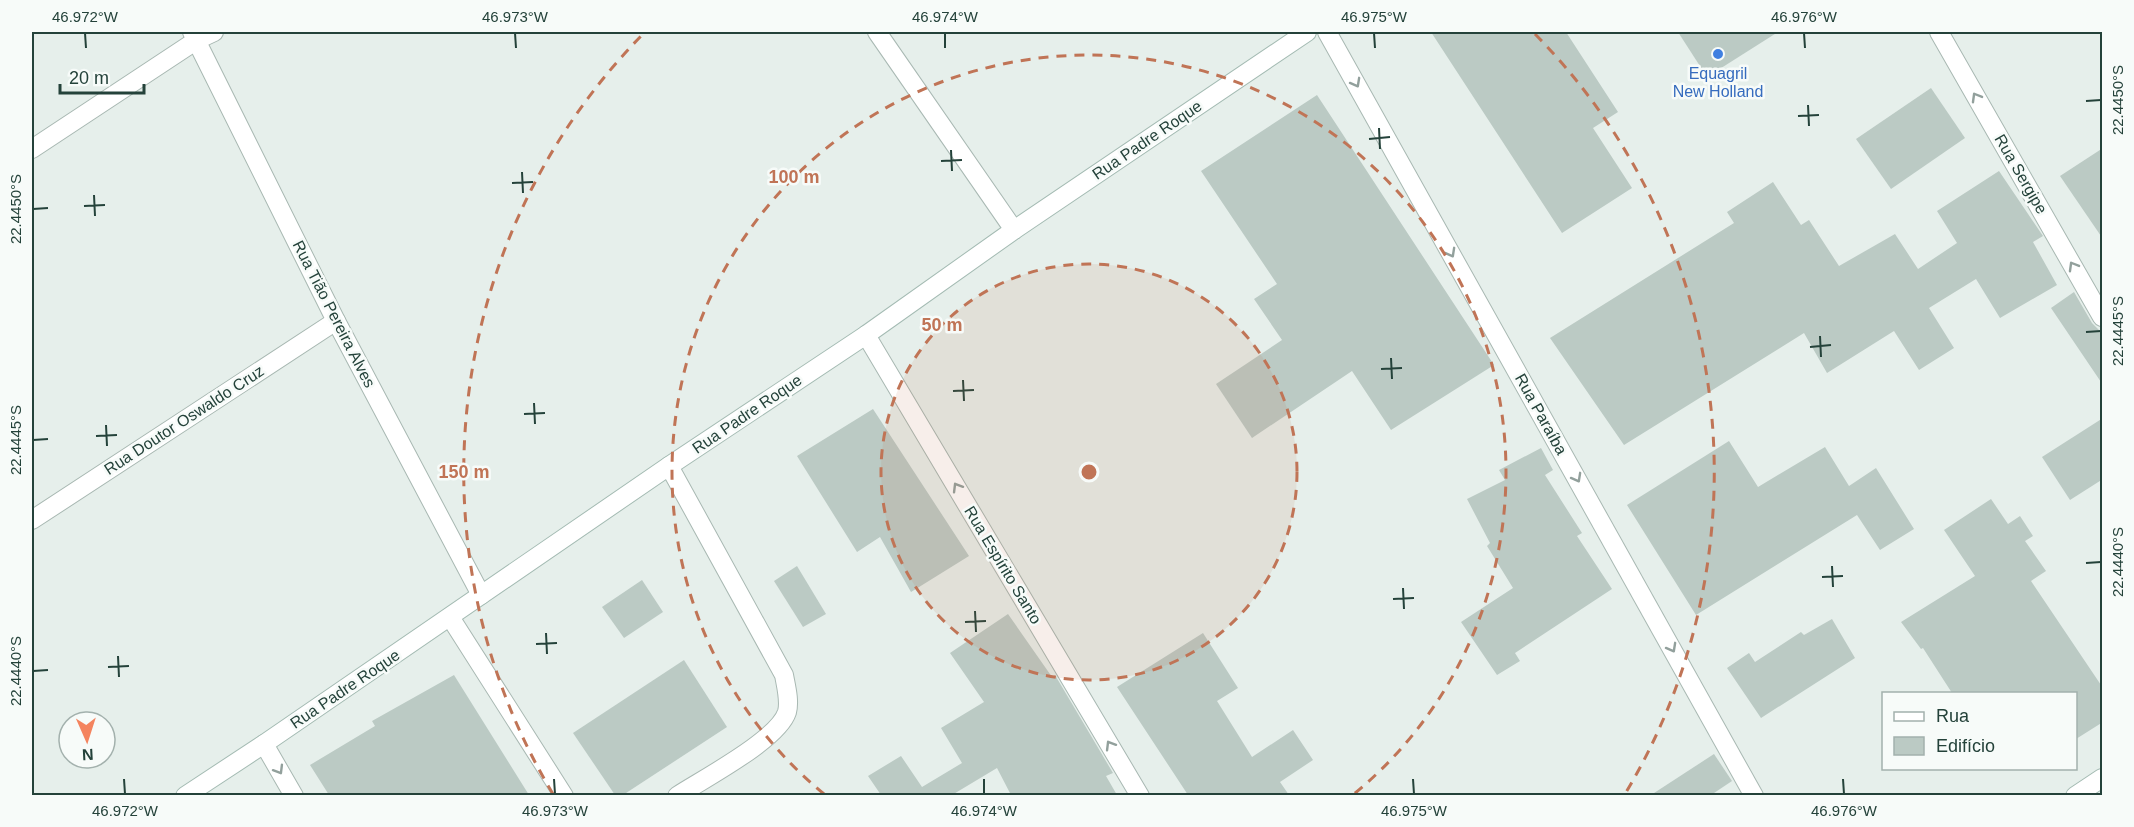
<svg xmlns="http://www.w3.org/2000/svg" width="2134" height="827" font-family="Arial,sans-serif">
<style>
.building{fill:#bbcac4}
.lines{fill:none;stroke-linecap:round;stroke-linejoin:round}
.street-casing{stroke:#a8b8b2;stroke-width:20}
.secondary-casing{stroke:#a4bbb3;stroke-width:20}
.street{stroke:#fff;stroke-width:18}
.secondary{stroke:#fff;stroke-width:18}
.oneway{stroke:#92a09c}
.ticks{fill:none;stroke:#24423a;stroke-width:2}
.ring{fill:none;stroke:#c07456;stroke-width:3;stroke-dasharray:10 8}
.shop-dot{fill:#3f7fe0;stroke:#f7fbf9;stroke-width:2}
.labels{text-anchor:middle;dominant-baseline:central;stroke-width:5;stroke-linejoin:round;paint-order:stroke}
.shop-label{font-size:16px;fill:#366cbe;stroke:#f7fbf9}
.street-label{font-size:16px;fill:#24423a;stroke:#f7fbf9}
.centre{fill:#c07456;stroke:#f7fbf9;stroke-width:3}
.ring-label{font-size:18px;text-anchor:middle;font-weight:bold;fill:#c07456;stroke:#f7fbf9;stroke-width:5;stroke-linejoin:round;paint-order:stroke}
.neatline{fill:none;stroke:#24423a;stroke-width:2}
.ticks-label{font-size:15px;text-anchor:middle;fill:#24423a}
</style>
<rect width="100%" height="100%" fill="#e6efeb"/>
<g class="building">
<polygon points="1431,32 1566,32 1618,112 1593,128 1632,188 1562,233"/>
<polygon points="1678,32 1778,32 1707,77"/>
<polygon points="1931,88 1965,138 1891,189 1856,139"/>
<polygon points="1317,95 1494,365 1391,430 1352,371 1252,438 1216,384 1282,340 1254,299 1277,284 1201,171"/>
<polygon points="2103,148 2103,239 2060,176"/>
<polygon points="1999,171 2043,236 2033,242 2057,285 2000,318 1976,279 1929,308 1954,348 1919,370 1894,331 1827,373 1804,333 1624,445 1550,338 1734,223 1727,212 1773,182 1801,225 1809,220 1839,266 1895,234 1918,269 1957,243 1937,211"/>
<polygon points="2074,292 2092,323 2103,334 2103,385 2051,308"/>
<polygon points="873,409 969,556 911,592 880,537 857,552 797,456"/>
<polygon points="2103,418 2103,479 2070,500 2042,457"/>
<polygon points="1729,441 1758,487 1825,447 1849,486 1876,468 1914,529 1880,550 1857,515 1696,615 1627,505"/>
<polygon points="1541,448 1553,470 1545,475 1582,533 1577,536 1612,589 1515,653 1520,661 1497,675 1461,622 1513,588 1487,546 1490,543 1467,499 1505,480 1499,470"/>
<polygon points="1991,499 2008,524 2020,516 2033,536 2025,541 2046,571 2031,581 2103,688 2103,722 2076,739 2076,693 1952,693 1923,648 1921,649 1901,622 1975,576 1944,530"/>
<polygon points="797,566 826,614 803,627 774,581"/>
<polygon points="642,580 663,612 624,638 602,607"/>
<polygon points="1008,614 1052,677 1055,675 1113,773 1106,776 1117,795 1011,795 997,768 952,795 881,795 868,776 901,756 922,787 962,763 941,728 984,702 950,653"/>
<polygon points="1832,619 1855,658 1761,718 1727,668 1749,653 1755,662 1801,632 1804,635"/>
<polygon points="1203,633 1238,688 1217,701 1252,757 1293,730 1313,760 1280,782 1289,795 1188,795 1117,687"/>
<polygon points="684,660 727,727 623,795 615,795 573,733"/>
<polygon points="454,675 529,795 329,795 310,765 375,726 372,721"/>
<polygon points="1714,754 1732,781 1711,795 1651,795"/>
</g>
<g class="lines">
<defs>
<g id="street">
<polyline points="192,32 336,321 481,595"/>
<polyline points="877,32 1014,230"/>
<polyline points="1327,32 1754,796"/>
<polyline points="1939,32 2102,317"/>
<polyline points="32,149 197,40 214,32"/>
<polyline points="866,335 1140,796"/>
<path d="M669,466L784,675C786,686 790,701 787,712C778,740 703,779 677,796"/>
<polyline points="32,520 336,321"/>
<polyline points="450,617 564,796"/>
<polyline points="264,744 294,796"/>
</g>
<g id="secondary">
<polyline points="185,796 264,744 669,466 866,335 1014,230 1307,32"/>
<polyline points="2075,796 2102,778"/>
</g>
</defs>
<use href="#street" class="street-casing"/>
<use href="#secondary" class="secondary-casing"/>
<use href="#street" class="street"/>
<use href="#secondary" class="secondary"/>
</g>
<defs><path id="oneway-chevron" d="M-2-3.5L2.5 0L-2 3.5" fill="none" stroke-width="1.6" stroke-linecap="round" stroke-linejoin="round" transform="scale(1.5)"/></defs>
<g class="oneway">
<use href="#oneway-chevron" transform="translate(1356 83) rotate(61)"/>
<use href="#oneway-chevron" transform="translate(1976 97) rotate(-120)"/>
<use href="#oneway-chevron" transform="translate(1451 253) rotate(61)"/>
<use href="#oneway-chevron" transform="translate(2073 266) rotate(-120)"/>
<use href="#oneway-chevron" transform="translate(1577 478) rotate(61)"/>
<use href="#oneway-chevron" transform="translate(957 487) rotate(-121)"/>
<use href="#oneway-chevron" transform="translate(1672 648) rotate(61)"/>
<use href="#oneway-chevron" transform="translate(1110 745) rotate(-121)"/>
<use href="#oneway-chevron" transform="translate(279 770) rotate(59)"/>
</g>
<path class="ticks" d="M85,33L86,48M515,33L516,48M945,33V48M1374,33L1375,48M1804,33L1805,48M2086,101L2101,100M1808,105L1809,126M1798,116L1819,115M1379,128L1380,149M1369,139L1390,137M951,150L952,171M941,161L962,160M522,172L523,193M512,183L533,182M94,195L95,216M84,206L105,205M33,209L48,208M2086,332L2101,331M1820,336L1821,357M1810,347L1831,345M1391,358L1392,379M1381,369L1402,368M963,380L964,401M953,391L974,390M534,403L535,424M524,414L545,413M106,425L107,446M96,436L117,435M33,440L48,439M2086,563L2101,562M1832,566L1833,587M1822,577L1843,576M1403,588L1404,609M1393,599L1414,598M975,611L976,632M965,622L986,621M546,633L547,654M536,644L557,643M118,656L119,677M108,667L129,666M33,671L48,670M124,779L125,794M554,779L555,794M984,779V794M1413,779L1414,794M1843,779L1844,794"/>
<circle cx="1089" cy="472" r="208" fill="#c07456" fill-opacity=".12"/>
<g class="ring">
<circle cx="1089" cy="472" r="208"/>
<path d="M824 794A417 417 0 1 1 1354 794"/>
<path d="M553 794A625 625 0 0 1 643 34M1535 34A625 625 0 0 1 1625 794"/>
</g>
<circle class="shop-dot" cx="1718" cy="54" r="6"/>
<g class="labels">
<g class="shop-label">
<text x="1718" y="73">Equagril<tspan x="1718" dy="18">New Holland</tspan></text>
</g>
<g class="street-label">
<text transform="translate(1147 140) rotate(-34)">Rua Padre Roque</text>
<text transform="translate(2021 174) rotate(60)">Rua Sergipe</text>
<text transform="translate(334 314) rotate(63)">Rua Tião Pereira Alves</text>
<text transform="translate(747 414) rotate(-34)">Rua Padre Roque</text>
<text transform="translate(1541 414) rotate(61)">Rua Paraíba</text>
<text transform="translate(184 420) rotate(-33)">Rua Doutor Oswaldo Cruz</text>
<text transform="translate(1003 565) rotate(59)">Rua Espírito Santo</text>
<text transform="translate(345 689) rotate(-34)">Rua Padre Roque</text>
</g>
</g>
<circle cx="1089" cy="472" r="9" class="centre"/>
<g class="ring-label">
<text x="794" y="183">100 m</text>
<text x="942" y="331">50 m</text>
<text x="464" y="478">150 m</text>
</g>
<rect width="2134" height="827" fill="none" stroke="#f7fbf9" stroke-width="66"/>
<rect x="1882" y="692" width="195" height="78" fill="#f7fbf9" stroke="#a3b1ad" stroke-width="1.5"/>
<rect x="1894" y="712" width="30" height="9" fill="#ffffff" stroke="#a3b1ad" stroke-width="1.5"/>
<text x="1936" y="722" font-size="18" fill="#24423a">Rua</text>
<rect x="1894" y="737" width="30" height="18" fill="#bbcac4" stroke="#a3b1ad" stroke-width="1.5"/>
<text x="1936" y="752" font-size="18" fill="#24423a">Edifício</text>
<g transform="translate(87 740) rotate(177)"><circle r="28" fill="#f7fbf9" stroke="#a3b1ad" stroke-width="1.5"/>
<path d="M0-4.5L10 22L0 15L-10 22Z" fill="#f4845f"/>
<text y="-9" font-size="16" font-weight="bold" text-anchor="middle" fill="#24423a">N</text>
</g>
<path d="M60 84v9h84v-9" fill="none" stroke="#24423a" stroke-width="3"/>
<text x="69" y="84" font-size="18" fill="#24423a" stroke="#f7fbf9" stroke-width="4.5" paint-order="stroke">20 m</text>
<rect x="33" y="33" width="2068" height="761" class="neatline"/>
<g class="ticks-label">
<text x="85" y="22">46.972°W</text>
<text x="515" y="22">46.973°W</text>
<text x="945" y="22">46.974°W</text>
<text x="1374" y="22">46.975°W</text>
<text x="1804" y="22">46.976°W</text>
<text transform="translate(2118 100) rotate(-90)" y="5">22.4450°S</text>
<text transform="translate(16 209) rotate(-90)" y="5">22.4450°S</text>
<text transform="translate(2118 331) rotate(-90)" y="5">22.4445°S</text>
<text transform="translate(16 440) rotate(-90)" y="5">22.4445°S</text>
<text transform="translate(2118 562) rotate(-90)" y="5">22.4440°S</text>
<text transform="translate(16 671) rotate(-90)" y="5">22.4440°S</text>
<text x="125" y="816">46.972°W</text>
<text x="555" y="816">46.973°W</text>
<text x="984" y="816">46.974°W</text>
<text x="1414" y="816">46.975°W</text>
<text x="1844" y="816">46.976°W</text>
</g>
</svg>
